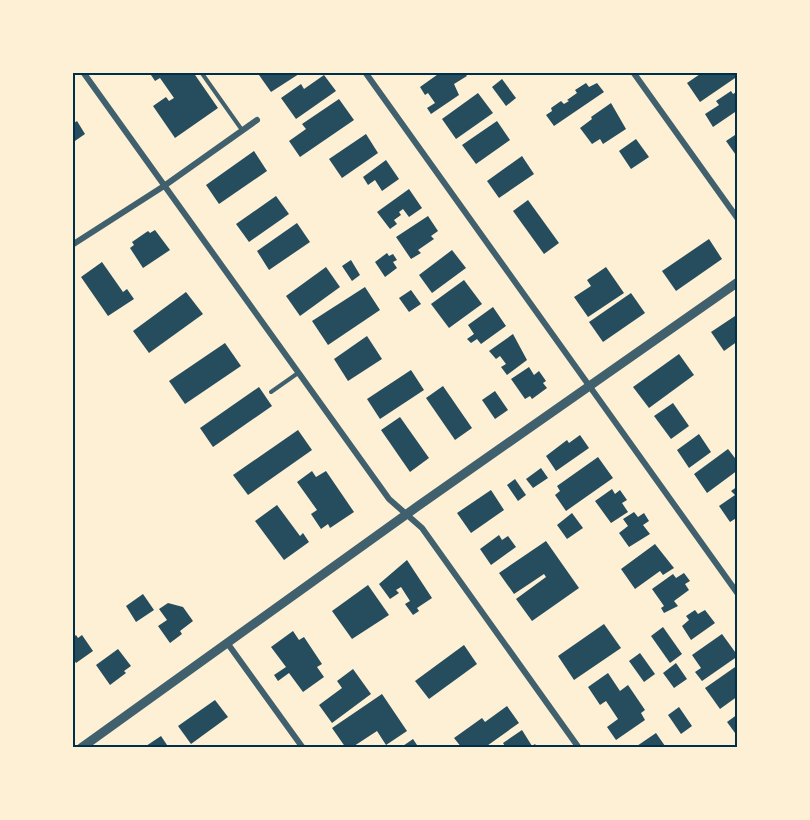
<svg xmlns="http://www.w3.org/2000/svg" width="810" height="820" font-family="Signika,sans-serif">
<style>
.building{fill:#264d5e}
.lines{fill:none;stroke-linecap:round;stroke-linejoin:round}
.service{stroke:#3f606c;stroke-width:4}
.minor{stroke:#3f606c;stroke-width:6}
.tertiary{stroke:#3f606c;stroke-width:9}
.neatline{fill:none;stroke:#003049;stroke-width:2}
</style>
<rect width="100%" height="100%" fill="#fdf0d5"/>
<g class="building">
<polygon points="149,72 193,72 218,108 175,138 153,106 166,97 169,101 174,98 160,78 155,81"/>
<polygon points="264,72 302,72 271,92 259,75"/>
<polygon points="441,72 445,72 447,75 451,72 464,72 467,76 454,84 459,95 431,114 427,108 435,103 428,93 425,95 420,87"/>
<polygon points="703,72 738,72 738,76 700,102 687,83"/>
<polygon points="324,75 336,91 296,119 281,98 301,84 304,89"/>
<polygon points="502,79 516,98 506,106 492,87"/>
<polygon points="586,83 589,87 597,83 604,92 554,126 546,115 552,111 551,108 561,101 564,104 569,101 567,100 577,93 575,90"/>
<polygon points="731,91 733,94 738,91 738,110 713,127 705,114 719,105 716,101"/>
<polygon points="478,93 493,113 456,139 442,119"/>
<polygon points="339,99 354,120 300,157 289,141 306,129 302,124"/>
<polygon points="611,103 626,129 603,144 600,139 592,144 580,128 592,119 591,117"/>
<polygon points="72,120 74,123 77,121 85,134 72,143"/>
<polygon points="497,121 510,140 476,164 462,145"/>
<polygon points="738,133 738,158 726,141"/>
<polygon points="366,134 378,153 342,178 329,159"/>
<polygon points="636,139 649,157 631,169 619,151"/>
<polygon points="254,151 267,171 219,204 206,185"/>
<polygon points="522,156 534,174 499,198 487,181"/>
<polygon points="386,160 399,179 382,191 375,180 368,185 363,177"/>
<polygon points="409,189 422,208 409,217 403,209 399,212 401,215 394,220 397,224 390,229 377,212"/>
<polygon points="276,196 289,214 249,242 236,224"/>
<polygon points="528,200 559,243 544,254 513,211"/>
<polygon points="428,216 438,231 431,236 434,239 418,250 421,253 411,259 396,237"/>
<polygon points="297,223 310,242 269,270 257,251"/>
<polygon points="155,230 170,250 143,268 130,248 134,245 132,242 148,231 150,233"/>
<polygon points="709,239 722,259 676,291 662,271"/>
<polygon points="452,250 466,268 432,293 419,275"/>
<polygon points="387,253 389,256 393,254 397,260 393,262 397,268 385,277 375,262"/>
<polygon points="351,260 360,275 352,281 342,266"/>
<polygon points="102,262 123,292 127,289 134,299 108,316 81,277"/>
<polygon points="326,267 340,287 300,316 286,296"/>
<polygon points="606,267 624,293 588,317 574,297 591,286 587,280"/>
<polygon points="464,280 482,304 449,328 431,304"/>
<polygon points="365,287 380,310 328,345 312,321"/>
<polygon points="411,290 421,304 409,312 399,298"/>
<polygon points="186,292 203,314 149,353 133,331"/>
<polygon points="631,293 645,313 603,342 589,322"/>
<polygon points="493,307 506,326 481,344 477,339 471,343 467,339 474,334 468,325"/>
<polygon points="738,314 738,341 724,351 711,332"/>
<polygon points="513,334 527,360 507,375 501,367 506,364 500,356 496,359 489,351"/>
<polygon points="367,336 382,359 348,381 334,359"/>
<polygon points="225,343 241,366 185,404 169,381"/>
<polygon points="679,354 694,375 649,408 633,387"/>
<polygon points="529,367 534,375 539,371 546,381 543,383 547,388 532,399 530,396 525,399 511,379"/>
<polygon points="411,370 424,390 380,419 367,399"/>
<polygon points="443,386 472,428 455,440 426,398"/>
<polygon points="259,387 272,406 213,447 200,428"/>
<polygon points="495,391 508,410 495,419 482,400"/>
<polygon points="673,403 689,426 671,439 654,416"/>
<polygon points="400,417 429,458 410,472 381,430"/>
<polygon points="298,430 312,450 248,495 233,475"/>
<polygon points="699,434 711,452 689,468 677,450"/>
<polygon points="580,435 589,448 556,471 546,456 567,440 569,443"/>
<polygon points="728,449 738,462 738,470 707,493 694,474"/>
<polygon points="598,457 613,478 566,511 555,495 560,491 557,486"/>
<polygon points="541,468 548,478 533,488 526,479"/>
<polygon points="312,471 316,477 326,471 354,512 330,528 328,524 321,529 311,514 317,510 297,482"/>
<polygon points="515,479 526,495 518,501 507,485"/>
<polygon points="738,486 738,517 730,522 719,506 735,495 731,491"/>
<polygon points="612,489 615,494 620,490 627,500 622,503 628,512 611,523 595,501"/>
<polygon points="491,490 504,510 471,533 457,513"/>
<polygon points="277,505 300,536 303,533 309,542 284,560 255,521"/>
<polygon points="634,512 638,517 644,513 649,521 643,525 650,534 629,547 619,533 628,526 623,519"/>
<polygon points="572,513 583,528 567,539 557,525"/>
<polygon points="499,535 502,540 508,536 516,547 491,565 480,549"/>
<polygon points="546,541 579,588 532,621 516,599 546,577 544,574 514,594 499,573"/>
<polygon points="655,544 674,568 663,575 660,571 635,589 621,569"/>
<polygon points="407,560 432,598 417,608 419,611 413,615 405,604 410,601 401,587 396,590 399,593 390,599 379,584"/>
<polygon points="684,573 690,581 685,584 689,590 674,601 678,606 664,613 661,608 664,606 652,589 673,574 676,578"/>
<polygon points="368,585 389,615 352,639 332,611"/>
<polygon points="143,594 154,610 136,622 126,606"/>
<polygon points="168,603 183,607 193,621 180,631 182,634 170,643 158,626 167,620 159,609"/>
<polygon points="695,610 698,614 705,610 715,623 691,640 682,626 689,620 686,616"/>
<polygon points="604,624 621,648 574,680 558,656"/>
<polygon points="663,627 682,654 670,663 651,636"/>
<polygon points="293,631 299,640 304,637 322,664 317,667 324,677 303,692 289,673 278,681 274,675 286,667 271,647"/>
<polygon points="722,634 738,656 702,681 695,672 701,668 692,655"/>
<polygon points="76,635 78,638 82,635 93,651 76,663 72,657 72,638"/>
<polygon points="464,645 477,664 429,699 415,681"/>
<polygon points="118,649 131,666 124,671 126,673 110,685 96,665"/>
<polygon points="640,653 655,674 644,682 629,661"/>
<polygon points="676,663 687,679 674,688 663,673"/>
<polygon points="738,665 738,696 720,709 705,688"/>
<polygon points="353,669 371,694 332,723 319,705 342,688 337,681"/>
<polygon points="608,673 620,691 628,685 645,710 641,713 645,720 616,740 607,727 618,719 606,701 600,705 588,687"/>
<polygon points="382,694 407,731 386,745 377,731 351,748 346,748 332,728"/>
<polygon points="215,700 228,717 191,744 178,726"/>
<polygon points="507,706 519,723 484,748 462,748 454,738 482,718 485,722"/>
<polygon points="679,707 692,726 681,734 668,715"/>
<polygon points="738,714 738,737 727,722"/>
<polygon points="522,730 532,746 535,744 538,748 506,748 503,743"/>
<polygon points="656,733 665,746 663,748 634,748"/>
<polygon points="161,736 169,748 143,748"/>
<polygon points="413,739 419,748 400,748"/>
</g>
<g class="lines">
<g class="service">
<polyline points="201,72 242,130"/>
<polyline points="271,392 298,373"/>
</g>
<g class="minor">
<polyline points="83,72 389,499 422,528 579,748"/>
<polyline points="365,72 738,594"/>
<polyline points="633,72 738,219"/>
<polyline points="72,245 164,186 257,120"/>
<polyline points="228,644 303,748"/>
</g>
<polyline class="tertiary" points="81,748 418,506 738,282"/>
</g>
<rect width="810" height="820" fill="none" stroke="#fdf0d5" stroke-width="147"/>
<rect x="74" y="74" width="662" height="672" class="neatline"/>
</svg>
